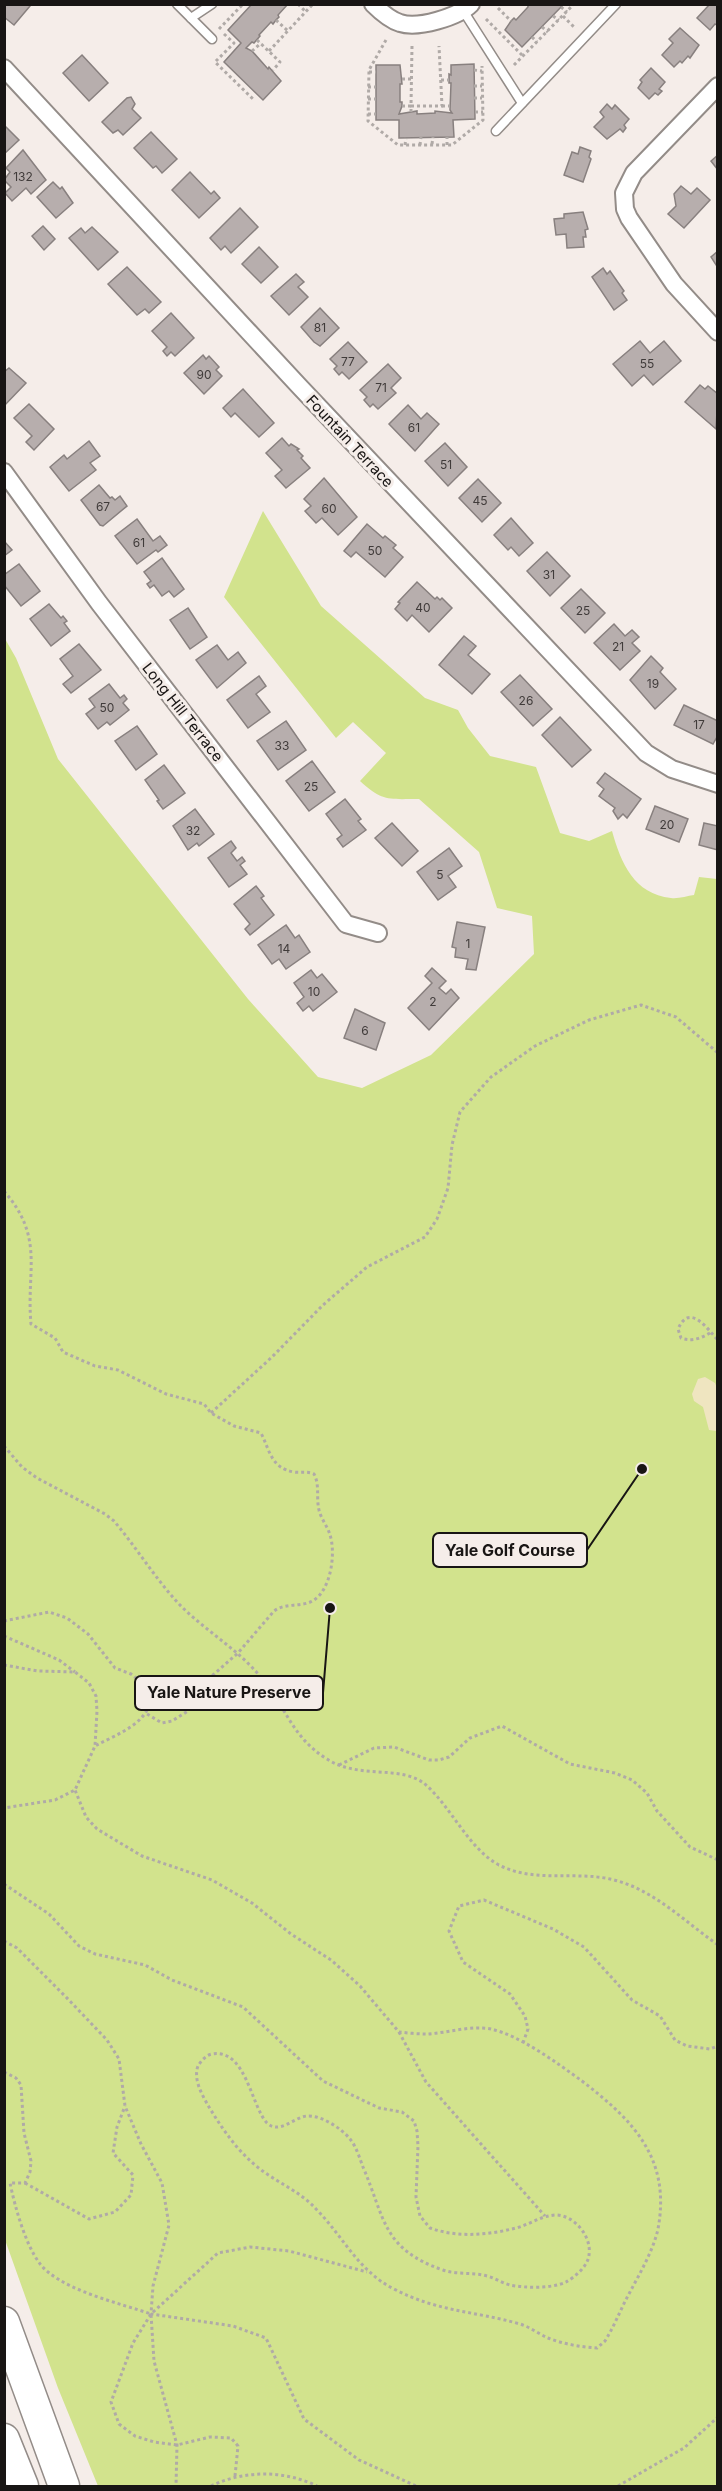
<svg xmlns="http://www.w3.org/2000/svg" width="722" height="2491" font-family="Inter,sans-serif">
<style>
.green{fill:#d2e38d}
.sand{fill:#efe5c0}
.building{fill:#b7aead;stroke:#88807f;stroke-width:1.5}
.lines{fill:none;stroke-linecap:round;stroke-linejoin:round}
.service-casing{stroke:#938c88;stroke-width:11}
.minor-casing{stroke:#938c88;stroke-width:20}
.motorway-casing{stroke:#938c88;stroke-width:33}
.path{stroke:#b0aaa7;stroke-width:3;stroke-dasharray:3 3;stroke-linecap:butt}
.service{stroke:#fff;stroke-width:8}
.minor{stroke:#fff;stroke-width:16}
.motorway{stroke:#fff;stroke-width:30}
.labels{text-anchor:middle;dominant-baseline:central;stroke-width:6;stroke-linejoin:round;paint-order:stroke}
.number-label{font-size:12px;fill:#403b3a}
.street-label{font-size:15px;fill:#181514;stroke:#f5ede9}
.leader{fill:none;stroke:#181514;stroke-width:2}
.callout-dot{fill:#181514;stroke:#f5ede9;stroke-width:2}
.callout{fill:#f5ede9;stroke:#181514;stroke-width:2}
.callout-label{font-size:16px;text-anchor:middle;font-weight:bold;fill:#181514}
</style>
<rect width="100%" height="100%" fill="#f5ede9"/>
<path class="green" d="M263,511L321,606L425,698L458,710L468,728L490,756L536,767L560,833L589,841L612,831C621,863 634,894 671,898C678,899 687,896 694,895L699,877L717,879V2486H98L58,2388L4,2237V637L16,658L58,759L248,999L318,1077L362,1088L431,1055L534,954L532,916L497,908L479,852L419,799C389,799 383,802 360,781L386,753L353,722L336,738L224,597Z"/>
<polygon class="sand" points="705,1377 715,1383 717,1388 716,1431 709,1430 703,1407 694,1401 692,1394 698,1379"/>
<g class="building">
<polygon points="4,4 28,4 30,6 14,25 4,17"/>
<polygon points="252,4 288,4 278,15 279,17 276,20 273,24 271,22 259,35 260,36 254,43 252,42 246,48 252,51 268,69 269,67 281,81 263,100 224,62 241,43 228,30"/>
<polygon points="528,4 564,4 522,47 505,30 511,21 514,18 516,20 528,7"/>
<polygon points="710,4 718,4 718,26 715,24 710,30 697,18"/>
<polygon points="680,28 699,45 690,58 688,56 682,63 680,61 674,67 662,55 673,43 669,39"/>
<polygon points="82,55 108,83 89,101 63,73"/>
<polygon points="474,64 475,119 453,120 454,137 399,138 399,120 376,120 376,65 400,65 402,84 400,84 400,102 402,102 402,106 399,114 417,111 417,114 435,113 435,111 452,113 450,110 451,83 449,83 449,74 451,75 451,65"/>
<polygon points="651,68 665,82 659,89 662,91 658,95 655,93 649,99 638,88 642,82 640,80"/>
<polygon points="131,97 135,104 132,109 141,118 123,135 118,130 113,133 102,122 127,98"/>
<polygon points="607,104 612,109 615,105 629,119 624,125 626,128 623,132 620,129 607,139 594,127 604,117 600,112"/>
<polygon points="4,125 19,140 4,154"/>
<polygon points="151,132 177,159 162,173 156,166 153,168 134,148"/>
<polygon points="580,147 591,151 589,157 591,159 583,182 564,175 572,152 578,154"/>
<polygon points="23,150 46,180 31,194 26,188 12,201 5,193 11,187 4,180 10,172 6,168"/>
<polygon points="718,155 718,170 711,161"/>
<polygon points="190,172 211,194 214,191 220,198 199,218 172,190"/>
<polygon points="53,182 60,189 62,187 73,203 56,218 37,197"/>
<polygon points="681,186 691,194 697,188 710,200 684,228 668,214 676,206 674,194"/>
<polygon points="240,208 258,227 231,253 225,246 221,250 210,238"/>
<polygon points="583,212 588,229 585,230 586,237 583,237 584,247 567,248 566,234 556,235 554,219 564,218 564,214"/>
<polygon points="43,226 55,239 44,250 32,236"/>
<polygon points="92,227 118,252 98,270 69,238 81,228 85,233"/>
<polygon points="259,247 278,267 261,283 242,264"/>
<polygon points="718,251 718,268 711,257"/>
<polygon points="127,267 161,302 149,313 145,309 137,315 108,284"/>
<polygon points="603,268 607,274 610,271 624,291 622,293 627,300 614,310 592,277"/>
<polygon points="296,274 304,282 298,287 308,297 289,315 271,296"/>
<polygon points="320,308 339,328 320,346 314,342 301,327"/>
<polygon points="171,313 194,338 175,356 171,352 167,356 163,351 167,347 152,331"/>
<polygon points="640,341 650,353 664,341 681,361 653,385 644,375 632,386 613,364"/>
<polygon points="348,342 367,362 349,379 342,372 339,375 334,369 337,366 330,359"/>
<polygon points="203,355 206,359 209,356 219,367 216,370 222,376 204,394 184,373"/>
<polygon points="388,364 401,378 391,388 396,393 378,409 373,404 370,407 364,400 367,397 360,390"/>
<polygon points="9,368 26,383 4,406 4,372"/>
<polygon points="700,385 705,389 708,386 718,394 716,429 685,402"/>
<polygon points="243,389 274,423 259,437 235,413 231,417 223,408"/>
<polygon points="29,404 54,429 34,450 26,442 32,436 14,418"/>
<polygon points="408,405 421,419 427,413 439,424 415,451 389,424"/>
<polygon points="282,438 289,446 291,444 299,449 297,450 303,456 301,458 310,468 286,488 275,476 282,470 266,453"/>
<polygon points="89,441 100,456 90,463 96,470 69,491 50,467 64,455 67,459"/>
<polygon points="445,443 467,467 448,486 425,461"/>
<polygon points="324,478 357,517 338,535 322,518 316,523 305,511 311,506 304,499"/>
<polygon points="478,479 501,503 482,522 459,498"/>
<polygon points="99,485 110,498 112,497 115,500 120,496 127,506 103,526 100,525 81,500"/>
<polygon points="511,518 533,543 519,556 511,547 508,550 494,535"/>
<polygon points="137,519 153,541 160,536 167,545 158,552 156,550 137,564 115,536"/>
<polygon points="367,524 383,538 385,536 396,545 393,548 403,557 385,577 356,552 351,557 344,551"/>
<polygon points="4,541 12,550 4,556"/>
<polygon points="547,552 570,576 550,596 527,571"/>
<polygon points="162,558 184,589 174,597 169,591 162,596 154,585 150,588 147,584 151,581 144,572"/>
<polygon points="19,564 40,591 21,606 4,585 4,575"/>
<polygon points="417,582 435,599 437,597 440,600 442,598 452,608 429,632 412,615 407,621 395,609 400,603 398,602"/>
<polygon points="581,589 605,613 585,633 561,608"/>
<polygon points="49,604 61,618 63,616 67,621 64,623 70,631 51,646 30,619"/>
<polygon points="188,608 207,637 190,649 170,620"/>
<polygon points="614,624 625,636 632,630 639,637 632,643 640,651 620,670 594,643"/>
<polygon points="464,636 476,646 468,655 490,674 472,694 439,665"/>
<polygon points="79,644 101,670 71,693 63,684 73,676 60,659"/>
<polygon points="217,645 228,660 238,652 246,663 217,688 196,660"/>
<polygon points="651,656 663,668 660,672 676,689 655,709 630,680"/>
<polygon points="520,675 552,709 533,726 501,692"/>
<polygon points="259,676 266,686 256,694 270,712 248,728 227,700"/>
<polygon points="109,684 120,698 124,695 127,699 123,703 129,710 110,725 107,722 98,729 86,714 95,707 89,699"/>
<polygon points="684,705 718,721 718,735 713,744 674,725"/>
<polygon points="560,717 591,750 572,767 542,735"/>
<polygon points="286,721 306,750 278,770 257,741"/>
<polygon points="137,726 157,754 136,770 115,741"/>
<polygon points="312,761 335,792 309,811 286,781"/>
<polygon points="164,765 185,793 163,809 157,801 159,800 145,780"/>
<polygon points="605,773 641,799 627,818 623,814 618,819 613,811 615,808 599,796 604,789 597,783"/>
<polygon points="345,799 361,819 358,821 366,830 343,847 337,839 342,835 326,814"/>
<polygon points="655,806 688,819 679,842 646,829"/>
<polygon points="195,809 214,834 199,846 197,843 188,850 173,826"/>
<polygon points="392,823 418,851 402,866 375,838"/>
<polygon points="704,823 718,826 718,850 699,845"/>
<polygon points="231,841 236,848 231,853 237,861 242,857 245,861 240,865 247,874 229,887 208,858"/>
<polygon points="449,848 462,866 448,876 456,887 438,900 417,872"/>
<polygon points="256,886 264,896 261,898 274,915 250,935 245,929 250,924 234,904"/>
<polygon points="457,922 485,927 476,970 466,969 468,959 455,957 456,948 452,947"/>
<polygon points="286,925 295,938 299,935 310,952 286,969 279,959 272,964 258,945"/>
<polygon points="432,968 446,981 439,988 446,994 451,989 459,998 429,1030 408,1008 432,983 425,976"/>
<polygon points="311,970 317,978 322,974 337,992 313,1011 309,1006 303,1011 297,1003 304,997 294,983"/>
<polygon points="355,1009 385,1023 376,1050 344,1038"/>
</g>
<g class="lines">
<defs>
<g id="service">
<polyline points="177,4 212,39"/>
<polyline points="464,12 522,103"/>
<polyline points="191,18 212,4"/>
<polyline points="496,131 616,4"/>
</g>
<g id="minor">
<path d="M373,4C380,11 390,20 400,23C418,29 458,17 471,4"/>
<polyline points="4,68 299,386 646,753 672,769 718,784"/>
<polyline points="718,86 634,173 624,193 625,209 629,218 674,284 718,332"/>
<polyline points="4,472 99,603 346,924 378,933"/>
</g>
<g id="motorway">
<polyline points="4,2322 64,2486"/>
<polyline points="4,2439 23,2486"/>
</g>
</defs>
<use href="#service" class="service-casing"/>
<use href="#minor" class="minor-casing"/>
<use href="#motorway" class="motorway-casing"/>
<g class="path">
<polyline points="298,4 306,12"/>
<polyline points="561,7 567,12"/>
<polyline points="498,8 511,21"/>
<polyline points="553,16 559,20"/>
<polyline points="563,16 575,28"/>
<polyline points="486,19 523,56"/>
<polyline points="276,20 288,31"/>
<polyline points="542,27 548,32"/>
<polyline points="219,29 243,4"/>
<polyline points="224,34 234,43 215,62 253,99"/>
<polyline points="532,37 537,42"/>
<polyline points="257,40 280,62 273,70"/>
<polyline points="386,40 369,70 368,121 398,145 452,145 483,120 482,66"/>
<polyline points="412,46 411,106 442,106 439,46"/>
<polyline points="252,51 261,43"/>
<polyline points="269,51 313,4"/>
<polyline points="514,65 574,4"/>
<polyline points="474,70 482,71"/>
<polyline points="369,72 376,72"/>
<polyline points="402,79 411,79"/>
<polyline points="441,80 449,80"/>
<polyline points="474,86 482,86"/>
<polyline points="368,87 376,87"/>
<polyline points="474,98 482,98"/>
<polyline points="368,99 376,99"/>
<polyline points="402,106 411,106 411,112"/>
<polyline points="442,106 450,106"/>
<polyline points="475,112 483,112"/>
<polyline points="368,114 376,114"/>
<polyline points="432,144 433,137"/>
<polyline points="405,145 406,138"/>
<polyline points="420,145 421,137"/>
<polyline points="447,145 447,137"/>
<path d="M4,1191C45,1238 26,1270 31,1324L55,1338L63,1352L95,1366L118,1370L166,1394L204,1404L211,1413L234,1426L261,1433C270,1451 271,1468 294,1472C301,1473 307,1471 314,1474C320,1485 316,1498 319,1510C321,1519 328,1527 330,1535C336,1553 331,1589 314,1600C302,1608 286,1602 274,1611L238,1653L213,1675L202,1697L188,1711L172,1721L162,1723L147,1714"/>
<path d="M710,1333C701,1338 692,1342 681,1338L678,1329C690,1302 707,1329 718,1340"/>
<polyline points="211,1413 272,1357 323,1305 367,1267 425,1237 437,1219 448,1188 452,1145 460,1112 491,1077 535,1046 589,1020 641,1005 676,1017 718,1053"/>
<path d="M4,1446L22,1467L37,1478L105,1514L114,1521C136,1547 155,1578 178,1603C203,1629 235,1647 259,1675C285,1704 291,1737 327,1759C359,1780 402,1764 426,1785C451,1807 469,1849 499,1865C534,1883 573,1871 610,1879C652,1888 684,1921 718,1945"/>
<path d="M4,1621L49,1612L67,1618L88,1634L115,1668L131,1674L151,1690C154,1722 119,1733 95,1746"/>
<polyline points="4,1636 59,1660 75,1672"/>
<polyline points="4,1665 38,1671 75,1672 89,1683 96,1696 97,1711 95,1746 75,1790 55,1800 4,1808"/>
<polyline points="339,1765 374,1748 394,1747 429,1760 439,1760 449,1757 470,1738 502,1726 570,1764 615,1773 632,1780 647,1793 657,1811 690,1847 718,1860"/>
<path d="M4,1884L49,1914L79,1946L95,1954L145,1965L172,1980L243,2007L323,2081L379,2108L402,2112L414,2121L417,2131L418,2146L416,2197L420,2216L430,2228C458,2238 488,2235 516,2228C531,2224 542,2215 557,2215C575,2216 592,2237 589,2255C588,2266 575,2277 566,2282C551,2289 525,2288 510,2285C502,2283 495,2278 487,2276C473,2272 457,2275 443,2270C382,2249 385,2218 363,2167C360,2159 356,2146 350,2139C341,2128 321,2115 307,2116C294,2117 279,2135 267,2123C251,2106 246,2048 212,2054C206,2055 201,2061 198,2066C193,2079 202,2095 209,2107C223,2130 238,2152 260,2169C278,2183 301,2192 316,2209C343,2236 358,2271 394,2289C438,2312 475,2311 520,2324C530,2327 539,2334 548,2338C563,2344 581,2347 597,2348L605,2341C615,2325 621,2308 630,2292C640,2273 653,2251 658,2229C671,2159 634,2121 582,2081C557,2063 521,2036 491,2029C470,2025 448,2033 427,2034C418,2034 408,2033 399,2032L360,1986L331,1960L291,1934L252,1903L212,1880L142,1856L97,1829L86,1817L75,1790"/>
<polyline points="4,1941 17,1948 66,1997 107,2040 119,2059 125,2106 141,2144 162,2183 169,2225 153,2286 151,2314 233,2326 266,2338 304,2419 359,2460 416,2486"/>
<polyline points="399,2032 426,2082 545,2216"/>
<polyline points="523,2043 528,2029 525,2016 510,1994 463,1962 449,1931 459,1906 484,1900 553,1929 584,1947 632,2000 660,2016 675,2040 687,2046 710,2049 718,2046"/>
<path d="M4,2072L16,2078L21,2085L24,2133L31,2161L30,2172L25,2183H10C15,2207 28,2257 48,2272C74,2293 119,2303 151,2314L154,2361L177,2445L176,2486"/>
<polyline points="25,2183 89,2219 115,2212 131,2195 133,2175 113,2153 117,2127 125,2106"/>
<polyline points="235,2476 238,2446 231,2438 210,2437 177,2445 154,2442 135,2436 119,2424 111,2402 133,2343 151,2314 218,2253 250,2247 289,2251 367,2272"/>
<path d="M211,2486C244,2470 284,2470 317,2486"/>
<polyline points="618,2486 684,2448 718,2417"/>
</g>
<use href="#service" class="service"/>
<use href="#minor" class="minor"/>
<use href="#motorway" class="motorway"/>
</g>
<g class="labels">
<g class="number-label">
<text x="23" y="176">132</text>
<text x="320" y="327">81</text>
<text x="348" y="361">77</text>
<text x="647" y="363">55</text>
<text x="204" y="374">90</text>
<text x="381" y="387">71</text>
<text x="414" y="427">61</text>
<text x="446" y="464">51</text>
<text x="480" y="500">45</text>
<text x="103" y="506">67</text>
<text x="329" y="508">60</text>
<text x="139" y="542">61</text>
<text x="375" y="550">50</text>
<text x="549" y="574">31</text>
<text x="423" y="607">40</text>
<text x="583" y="610">25</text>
<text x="618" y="646">21</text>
<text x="653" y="683">19</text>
<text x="526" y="700">26</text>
<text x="107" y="707">50</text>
<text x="699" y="724">17</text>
<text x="282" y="745">33</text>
<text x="311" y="786">25</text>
<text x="667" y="824">20</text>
<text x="193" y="830">32</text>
<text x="440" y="874">5</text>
<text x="468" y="943">1</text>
<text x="284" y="948">14</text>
<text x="314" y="991">10</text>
<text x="433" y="1001">2</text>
<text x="365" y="1030">6</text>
</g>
<g class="street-label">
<text transform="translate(350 441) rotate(47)">Fountain Terrace</text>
<text transform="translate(183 712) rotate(52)">Long Hill Terrace</text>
</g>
</g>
<path class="leader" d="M642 1469L587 1550M330 1608L323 1693"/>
<g class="callout-dot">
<circle cx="642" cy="1469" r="6"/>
<circle cx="330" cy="1608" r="6"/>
</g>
<g class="callout">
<rect x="433" y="1533" width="154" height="34" rx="6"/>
<rect x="135" y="1676" width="188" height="34" rx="6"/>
</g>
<g class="callout-label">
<text x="510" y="1556">Yale Golf Course</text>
<text x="229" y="1698">Yale Nature Preserve</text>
</g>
<rect width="722" height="2491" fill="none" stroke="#181514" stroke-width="12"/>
</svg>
